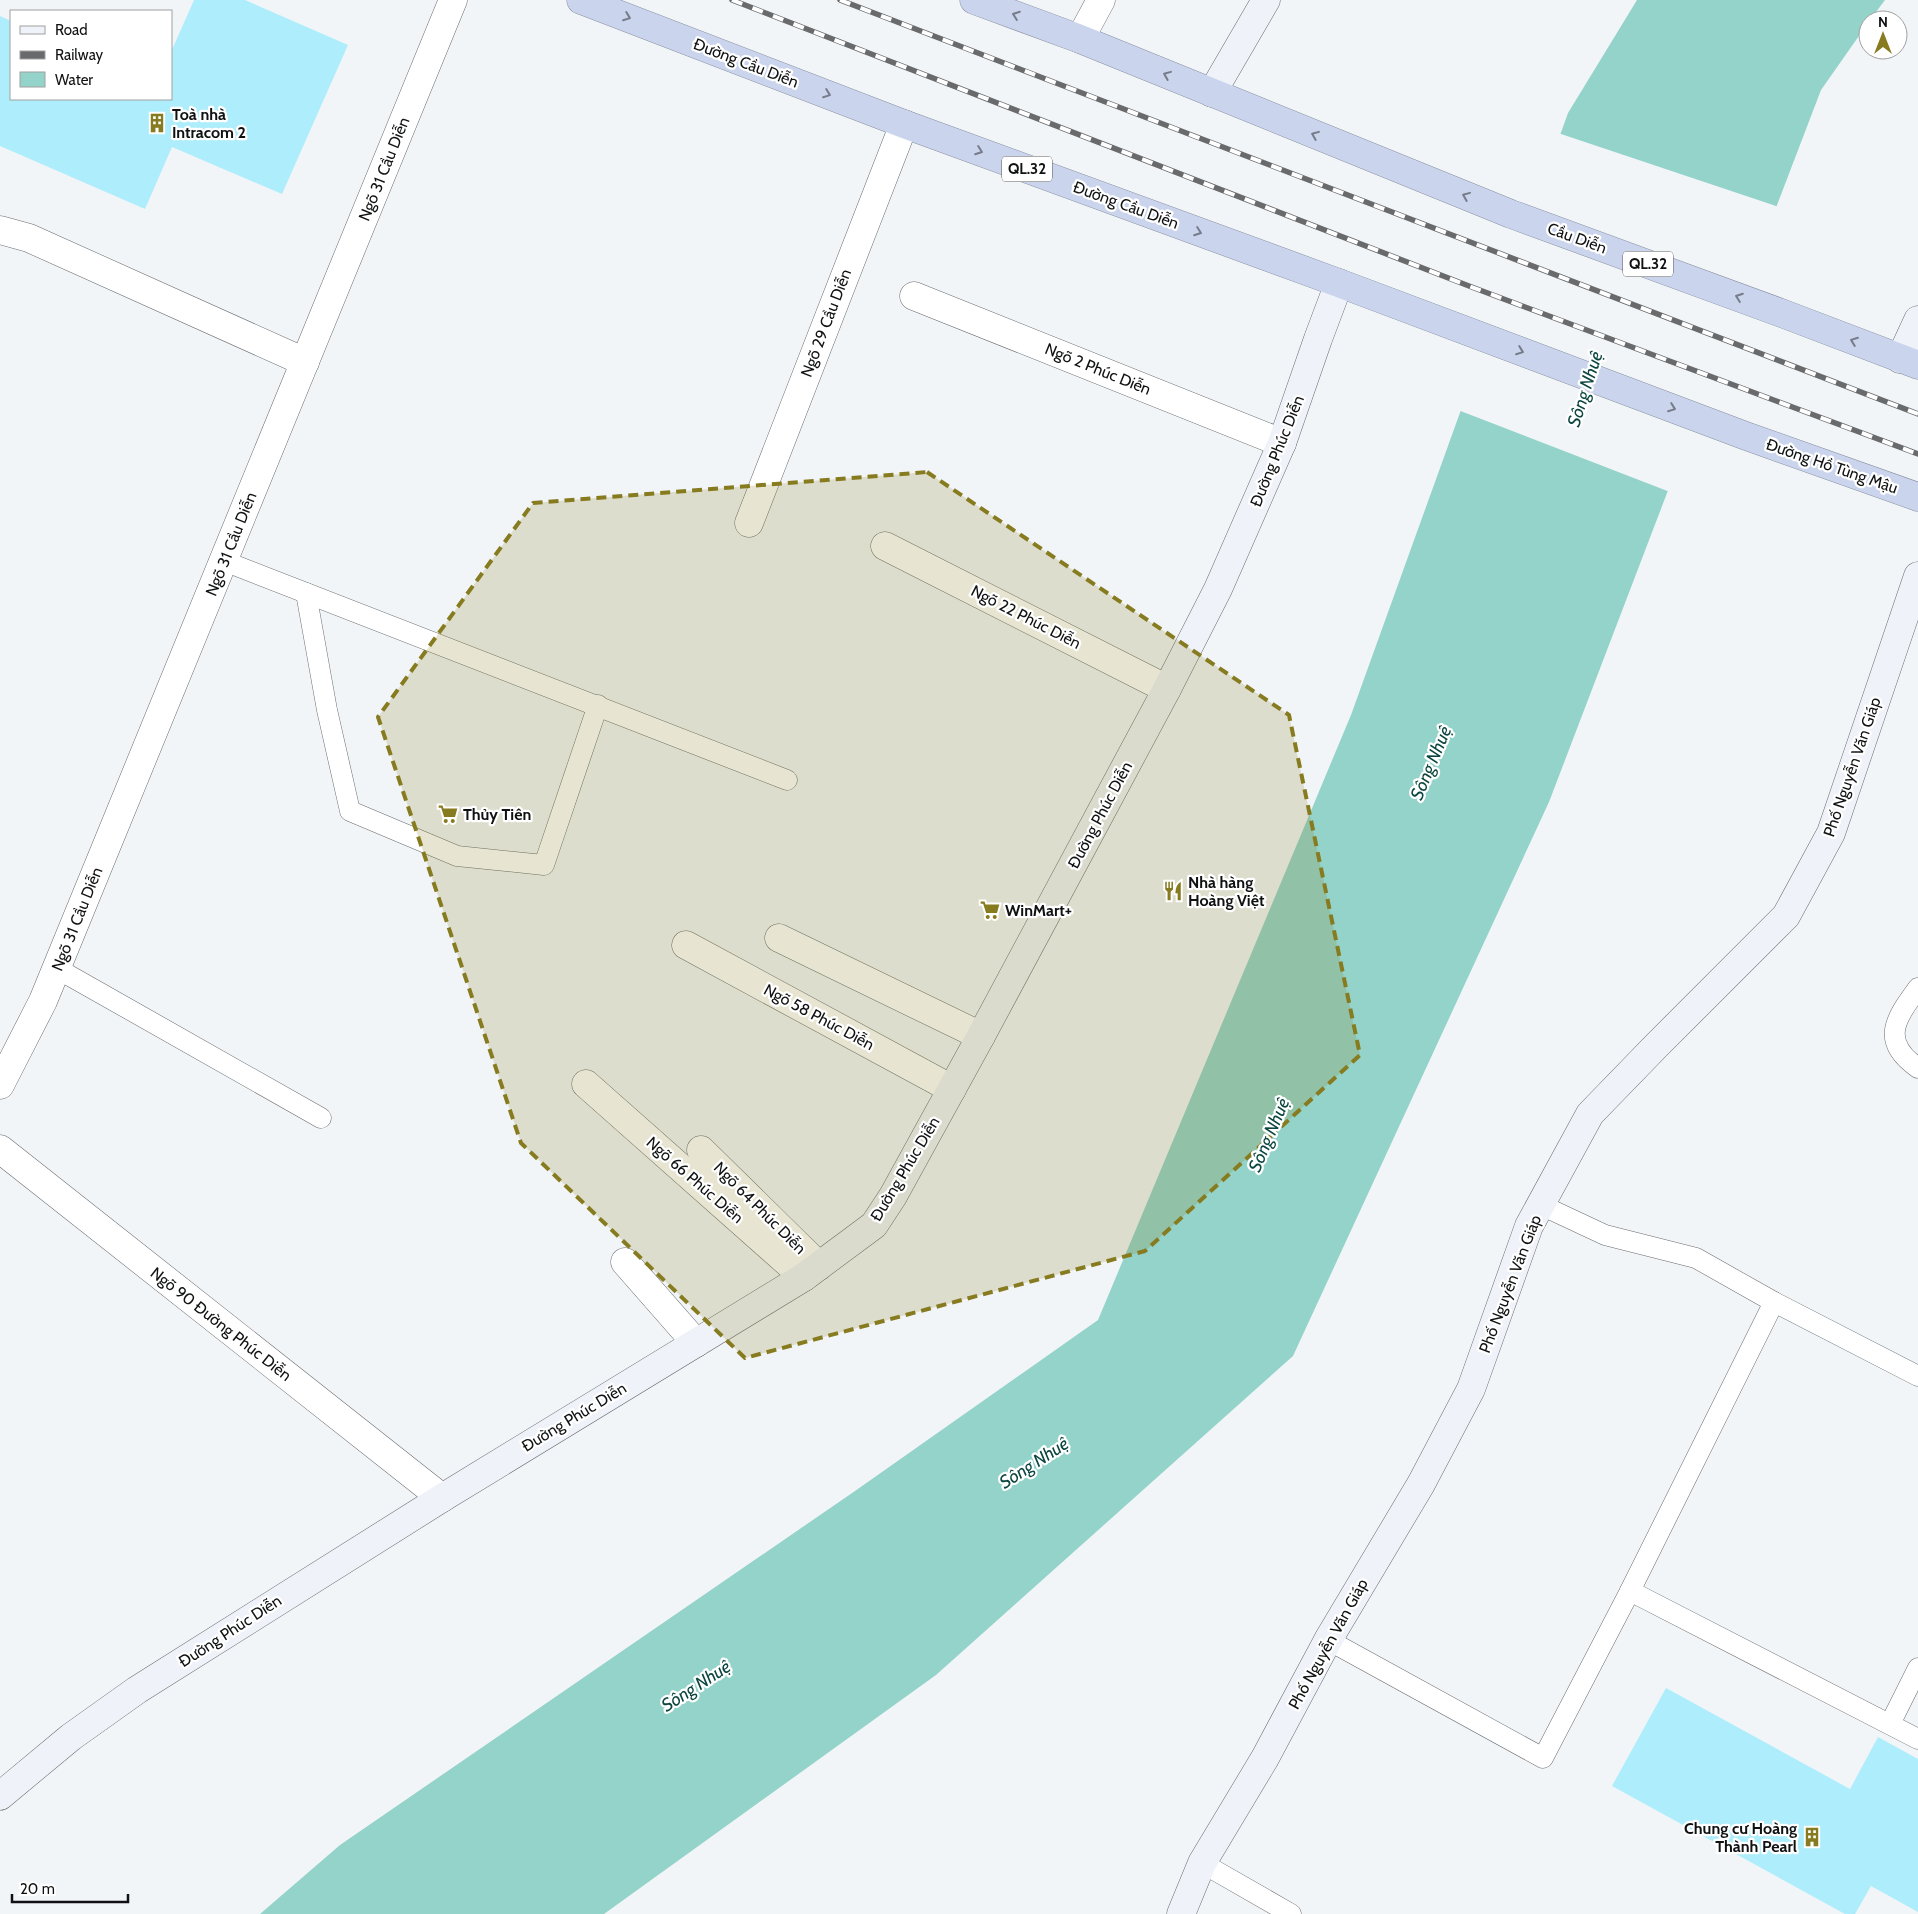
<svg xmlns="http://www.w3.org/2000/svg" width="1918" height="1914" font-family="Cabin,sans-serif">
<style>
.water{fill:#94d3ca}
.pier{fill:#f2f5f8}
.building{fill:#aeedfb}
.lines{fill:none;stroke-linecap:round;stroke-linejoin:round}
.lane-casing{stroke:#6a6d6f;stroke-width:21}
.street-casing{stroke:#6a6d6f;stroke-width:29}
.secondary-casing{stroke:#6a6d6f;stroke-width:29}
.highway-casing{stroke:#8990a0;stroke-width:29}
.lane{stroke:#fff;stroke-width:20}
.street{stroke:#fff;stroke-width:28}
.secondary{stroke:#eff2f9;stroke-width:28}
.highway{stroke:#cad4ec;stroke-width:28}
.rail-casing{stroke:#686a6c;stroke-width:5.5}
.rail{stroke:#fff;stroke-width:4;stroke-dasharray:11;stroke-linecap:butt}
.oneway{stroke:#767c8a}
.marked{fill:#877b20;fill-opacity:0.2;stroke:#877b20;stroke-width:4;stroke-dasharray:10 6;stroke-linejoin:round}
.labels{text-anchor:middle;dominant-baseline:central;stroke-width:4.5;stroke-linejoin:round;paint-order:stroke}
.shield{fill:#fff;stroke:#585859;stroke-width:1}
.shield-label{font-size:15px;font-weight:bold;fill:#101112}
.street-label{font-size:16px;fill:#101112;stroke:#fff}
.poi-label{font-size:16px;font-weight:bold;fill:#101112;stroke:#fff;text-anchor:start}
.water-label{font-size:18px;font-style:italic;fill:#0c4640;stroke:#fff}
</style>
<rect width="100%" height="100%" fill="#f2f5f8"/>
<polygon class="water" points="1637,0 1885,0 1870,20 1868,20 1868,23 1821,90 1549,802 1293,1356 936,1675 604,1914 260,1914 340,1845 855,1491 1098,1320 1351,715 1568,113"/>
<polygon class="pier" points="1558,133 1779,207 1670,492 1458,410"/>
<g class="building">
<polygon points="194,0 245,0 348,45 282,194 172,147 145,209 0,146 0,16 11,21 11,99 171,99 171,52"/>
<polygon points="1666,1688 1850,1789 1878,1737 1918,1759 1918,1912 1871,1886 1855,1914 1845,1914 1612,1786"/>
</g>
<g class="lines">
<defs>
<g id="lane">
<polyline points="224,561 787,780"/>
<polyline points="306,593 327,710 350,811 457,856 544,865 598,705"/>
<polyline points="56,968 321,1118"/>
<path d="M1918,988C1896,1018 1879,1041 1918,1068"/>
<polyline points="1541,1205 1605,1235 1696,1258 1774,1302 1918,1376"/>
<polyline points="1630,1591 1774,1302"/>
<polyline points="1328,1640 1543,1758 1630,1591 1918,1739"/>
<polyline points="1890,1724 1918,1668"/>
<polyline points="1202,1863 1291,1914"/>
</g>
<g id="street">
<polyline points="1080,39 1101,0"/>
<polyline points="0,230 29,238 305,362"/>
<polyline points="914,296 1282,443"/>
<polyline points="749,523 904,124"/>
<polyline points="885,546 1167,689"/>
<polyline points="779,938 981,1036"/>
<polyline points="686,945 952,1089"/>
<polyline points="586,1084 804,1277"/>
<polyline points="0,1085 43,1001 453,0"/>
<polyline points="0,1149 442,1498"/>
<polyline points="701,1150 819,1266"/>
<polyline points="625,1262 696,1343"/>
</g>
<g id="secondary">
<polyline points="1212,93 1266,0"/>
<polyline points="1900,359 1918,320"/>
<polyline points="0,1796 71,1737 137,1690 442,1498 804,1277 874,1225 893,1196 981,1036 1167,689 1218,589 1282,443 1318,339 1339,283"/>
<polyline points="1181,1914 1202,1863 1265,1758 1328,1640 1421,1484 1471,1389 1529,1226 1590,1114 1656,1046 1786,916 1831,833 1918,576"/>
</g>
<g id="highway">
<polyline points="581,0 904,124 1339,283 1746,436 1918,497"/>
<polyline points="974,0 1080,39 1511,214 1784,314 1918,365"/>
</g>
</defs>
<use href="#lane" class="lane-casing"/>
<use href="#street" class="street-casing"/>
<use href="#secondary" class="secondary-casing"/>
<use href="#highway" class="highway-casing"/>
<use href="#lane" class="lane"/>
<use href="#street" class="street"/>
<use href="#secondary" class="secondary"/>
<use href="#highway" class="highway"/>
<defs>
<g id="rail">
<polyline points="732,0 1469,286 1918,454"/>
<polyline points="840,0 1918,414"/>
</g>
</defs>
<use href="#rail" class="rail-casing"/>
<use href="#rail" class="rail"/>
</g>
<defs><path id="oneway-chevron" d="M-2-3.5L2.5 0L-2 3.5" fill="none" stroke-width="1.6" stroke-linecap="round" stroke-linejoin="round" transform="scale(1.25)"/></defs>
<g class="oneway">
<use href="#oneway-chevron" transform="translate(1016 15) rotate(-160)"/>
<use href="#oneway-chevron" transform="translate(627 17) rotate(21)"/>
<use href="#oneway-chevron" transform="translate(1167 75) rotate(-158)"/>
<use href="#oneway-chevron" transform="translate(827 94) rotate(21)"/>
<use href="#oneway-chevron" transform="translate(1315 135) rotate(-158)"/>
<use href="#oneway-chevron" transform="translate(979 151) rotate(20)"/>
<use href="#oneway-chevron" transform="translate(1466 196) rotate(-158)"/>
<use href="#oneway-chevron" transform="translate(1198 232) rotate(20)"/>
<use href="#oneway-chevron" transform="translate(1739 297) rotate(-160)"/>
<use href="#oneway-chevron" transform="translate(1854 341) rotate(-159)"/>
<use href="#oneway-chevron" transform="translate(1520 351) rotate(21)"/>
<use href="#oneway-chevron" transform="translate(1672 408) rotate(21)"/>
</g>
<path class="marked" d="M927,472L1289,715L1360,1055L1145,1251L745,1358L521,1143L378,717L533,503Z"/>
<defs>
<symbol id="building-bare" viewBox="-9 -9 18 18"><path d="M-4-6H4V6H1V3H-1V6H-4ZM-2.5-4.3h1.7v1.8h-1.7ZM.8-4.3h1.7v1.8H.8ZM-2.5-1h1.7V.8h-1.7ZM.8-1h1.7V.8H.8Z" fill="#877b20" stroke="#fff" stroke-width="2.5" paint-order="stroke"/></symbol>
<symbol id="supermarket-bare" viewBox="-9 -9 18 18"><path d="M-6-5.5h2.5l.6 2H6L4.5 2H-2.5L-4.4-4H-6ZM-1.5 3.2a1.3 1.3 0 1 0 .1 0ZM3 3.2a1.3 1.3 0 1 0 .1 0Z" fill="#877b20" stroke="#fff" stroke-width="2.5" paint-order="stroke"/></symbol>
<symbol id="restaurant-bare" viewBox="-9 -9 18 18"><path d="M-5-6h1v4h1v-4h1v4h1v-4h1v5L-1.5 .5V6h-2V.5L-5-1ZM5-6V6H3V1.5H1.5Q1.5-4 5-6Z" fill="#877b20" stroke="#fff" stroke-width="2.5" paint-order="stroke"/></symbol>
</defs>
<g fill-rule="evenodd">
<use href="#building-bare" x="143" y="109" width="28" height="28"/>
<use href="#supermarket-bare" x="434" y="800" width="28" height="28"/>
<use href="#restaurant-bare" x="1159" y="877" width="28" height="28"/>
<use href="#supermarket-bare" x="976" y="896" width="28" height="28"/>
<use href="#building-bare" x="1798" y="1823" width="28" height="28"/>
</g>
<g class="labels">
<g class="shield">
<rect x="1002" y="156.5" width="50" height="25" rx="4"/>
<rect x="1623" y="251.5" width="50" height="25" rx="4"/>
</g>
<g class="shield-label">
<text x="1027" y="169">QL.32</text>
<text x="1648" y="264">QL.32</text>
</g>
<g class="street-label">
<text transform="translate(746 63) rotate(21)">Đường Cầu Diễn</text>
<text transform="translate(384 169) rotate(-68)">Ngõ 31 Cầu Diễn</text>
<text transform="translate(1126 205) rotate(20)">Đường Cầu Diễn</text>
<text transform="translate(1577 238) rotate(20)">Cầu Diễn</text>
<text transform="translate(826 323) rotate(-69)">Ngõ 29 Cầu Diễn</text>
<text transform="translate(1098 369) rotate(22)">Ngõ 2 Phúc Diễn</text>
<text transform="translate(1277 451) rotate(-68)">Đường Phúc Diễn</text>
<text transform="translate(1832 466) rotate(19)">Đường Hồ Tùng Mậu</text>
<text transform="translate(231 544) rotate(-68)">Ngõ 31 Cầu Diễn</text>
<text transform="translate(1026 617) rotate(27)">Ngõ 22 Phúc Diễn</text>
<text transform="translate(1852 767) rotate(-71)">Phố Nguyễn Văn Giáp</text>
<text transform="translate(1100 815) rotate(-62)">Đường Phúc Diễn</text>
<text transform="translate(77 919) rotate(-68)">Ngõ 31 Cầu Diễn</text>
<text transform="translate(819 1017) rotate(28)">Ngõ 58 Phúc Diễn</text>
<text transform="translate(905 1169) rotate(-59)">Đường Phúc Diễn</text>
<text transform="translate(695 1180) rotate(41)">Ngõ 66 Phúc Diễn</text>
<text transform="translate(760 1208) rotate(45)">Ngõ 64 Phúc Diễn</text>
<text transform="translate(1510 1284) rotate(-69)">Phố Nguyễn Văn Giáp</text>
<text transform="translate(221 1324) rotate(38)">Ngõ 90 Đường Phúc Diễn</text>
<text transform="translate(574 1417) rotate(-31)">Đường Phúc Diễn</text>
<text transform="translate(230 1631) rotate(-33)">Đường Phúc Diễn</text>
<text transform="translate(1328 1644) rotate(-61)">Phố Nguyễn Văn Giáp</text>
</g>
<g class="poi-label">
<text x="172" y="114">Toà nhà<tspan x="172" dy="18">Intracom 2</tspan></text>
<text x="463" y="814">Thủy Tiên</text>
<text x="1188" y="882">Nhà hàng<tspan x="1188" dy="18">Hoàng Việt</tspan></text>
<text x="1005" y="910">WinMart+</text>
<text x="1797" y="1828" text-anchor="end">Chung cư Hoàng<tspan x="1797" dy="18">Thành Pearl</tspan></text>
</g>
<g class="water-label">
<text transform="translate(1585 389) rotate(-72)">Sông Nhuệ</text>
<text transform="translate(1431 763) rotate(-67)">Sông Nhuệ</text>
<text transform="translate(1269 1135) rotate(-67)">Sông Nhuệ</text>
<text transform="translate(1034 1463) rotate(-33)">Sông Nhuệ</text>
<text transform="translate(696 1686) rotate(-33)">Sông Nhuệ</text>
</g>
</g>
<rect x="10" y="10" width="162" height="90" fill="#ffffff" stroke="#9fa0a0"/>
<rect x="20" y="26" width="25" height="8" fill="#eff2f9" stroke="#9fa0a0"/>
<text x="55" y="35" font-size="15" fill="#101112">Road</text>
<rect x="20" y="51" width="25" height="8" fill="#686a6c" stroke="#9fa0a0"/>
<text x="55" y="60" font-size="15" fill="#101112">Railway</text>
<rect x="20" y="72" width="25" height="15" fill="#94d3ca" stroke="#9fa0a0"/>
<text x="55" y="85" font-size="15" fill="#101112">Water</text>
<g transform="translate(1883 35)"><circle r="24" fill="#ffffff" stroke="#9fa0a0"/>
<path d="M0-4L9 19L0 12L-9 19Z" fill="#877b20"/>
<text y="-8" font-size="14" font-weight="bold" text-anchor="middle" fill="#101112">N</text>
</g>
<path d="M12 1894v8h116v-8" fill="none" stroke="#101112" stroke-width="2.5"/>
<text x="20" y="1894" font-size="15" fill="#101112" stroke="#ffffff" stroke-width="4" paint-order="stroke">20 m</text>
</svg>
